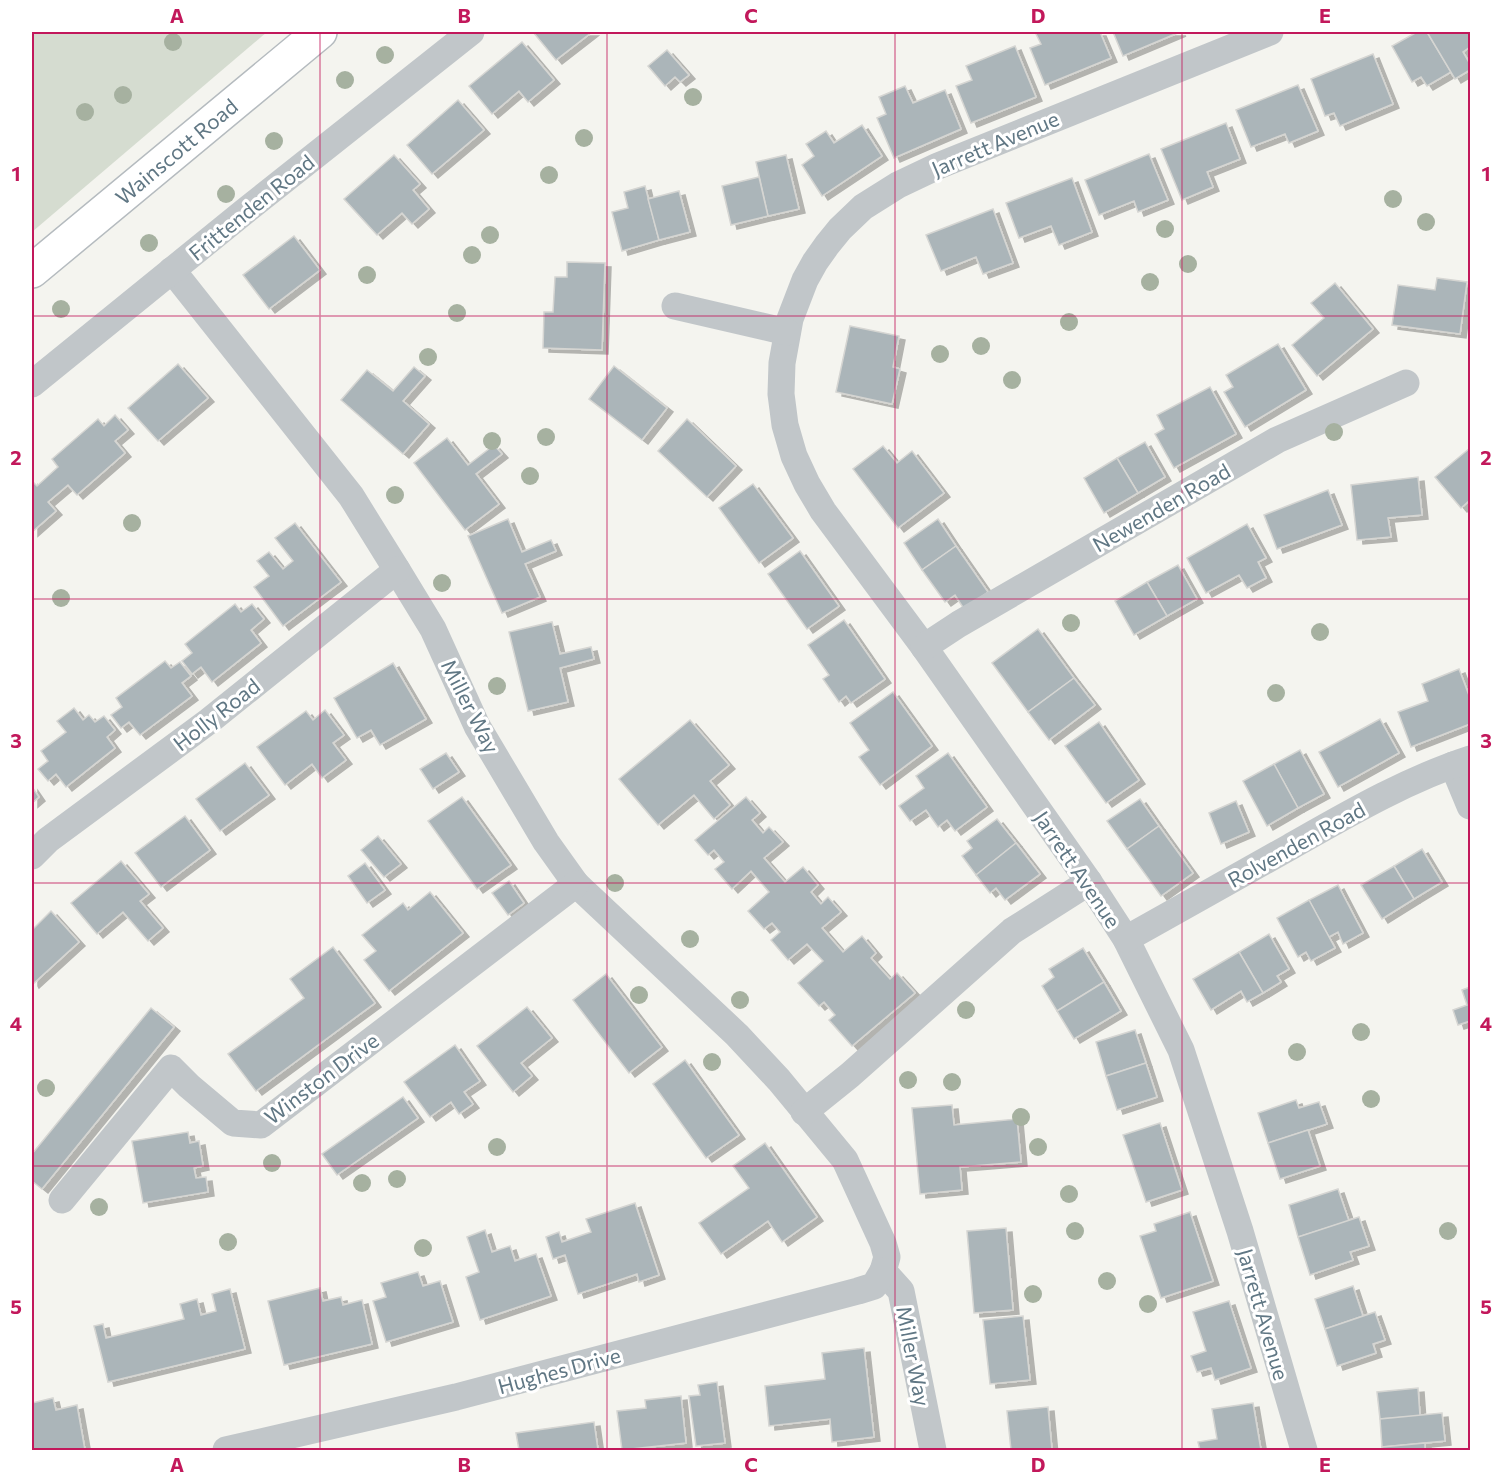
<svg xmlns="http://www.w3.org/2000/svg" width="1502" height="1482" font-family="Commissioner,sans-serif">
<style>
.green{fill:#d5dcd0}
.building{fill:#abb5b9;stroke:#d5d5d2;stroke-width:1.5;filter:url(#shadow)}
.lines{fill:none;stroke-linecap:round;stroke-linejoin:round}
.secondary-casing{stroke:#b5bbbf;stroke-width:36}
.street{stroke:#c1c6c9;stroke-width:27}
.secondary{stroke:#fff;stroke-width:33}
.tree{fill:#a6b1a0}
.grid{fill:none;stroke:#c2185b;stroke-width:1.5;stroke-opacity:0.55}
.labels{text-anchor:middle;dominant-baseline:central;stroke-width:6;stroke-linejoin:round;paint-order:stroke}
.street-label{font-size:21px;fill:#607784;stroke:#fff}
.neatline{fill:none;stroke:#c2185b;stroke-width:2}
.grid-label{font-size:20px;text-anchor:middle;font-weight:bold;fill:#c2185b}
</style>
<defs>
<filter id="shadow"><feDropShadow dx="6" dy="4" stdDeviation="0" flood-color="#0004"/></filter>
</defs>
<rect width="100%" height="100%" fill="#f4f4ef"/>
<polygon class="green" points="32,32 267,32 32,232"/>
<g class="building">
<polygon points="533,32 592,32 556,60"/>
<polygon points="1035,32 1100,32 1111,58 1045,85 1030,48 1041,44"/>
<polygon points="1113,32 1180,32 1123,56"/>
<polygon points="1417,32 1427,32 1451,72 1427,86 1421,77 1412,82 1392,46"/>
<polygon points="1427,32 1470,32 1470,47 1463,52 1470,64 1470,70 1455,79"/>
<polygon points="522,42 554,80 528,102 519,91 492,114 469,86"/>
<polygon points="1015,46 1036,97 971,123 956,86 972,80 966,66"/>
<polygon points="667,50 689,75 680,82 675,77 665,86 648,66"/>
<polygon points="1373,54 1393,104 1340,126 1334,113 1325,116 1311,79"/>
<polygon points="1298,85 1318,131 1289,143 1285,134 1251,147 1236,110"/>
<polygon points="905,86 913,103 945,90 961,129 894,158 877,118 886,114 879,97"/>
<polygon points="458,100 484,130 432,174 407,145"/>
<polygon points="1226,123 1240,159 1207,172 1213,187 1182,200 1161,149"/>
<polygon points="862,125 882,156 822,196 802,165 814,156 806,144 826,131 834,143"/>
<polygon points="1149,154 1168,200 1138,212 1134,201 1099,215 1085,180"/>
<polygon points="394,155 420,184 413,190 429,209 412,224 402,213 377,235 344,199"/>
<polygon points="786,155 799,209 768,216 756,162"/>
<polygon points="759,177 768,216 731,225 722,186"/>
<polygon points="1072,178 1092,232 1059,245 1051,226 1019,238 1006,203"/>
<polygon points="645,186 659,240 622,251 612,212 628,208 624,192"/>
<polygon points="679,191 690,232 659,240 648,199"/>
<polygon points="993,209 1013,263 983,274 976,257 941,271 926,235"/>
<polygon points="294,236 320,270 269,309 243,275"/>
<polygon points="567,262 605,263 602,350 543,348 544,312 553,312 555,277 567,277"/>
<polygon points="1437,278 1467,282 1460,334 1392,325 1398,285 1435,290"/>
<polygon points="1335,283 1373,329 1317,376 1292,345 1324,318 1311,303"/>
<polygon points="850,326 899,336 893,367 900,369 892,404 836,392"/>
<polygon points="1278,344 1306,390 1245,427 1224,392 1233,387 1226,375"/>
<polygon points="178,364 208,398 158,441 128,408"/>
<polygon points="614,366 667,408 642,440 589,399"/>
<polygon points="414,367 425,376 403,401 429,424 403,454 341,400 367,370 393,391"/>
<polygon points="1210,387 1236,434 1174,468 1155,434 1164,429 1157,415"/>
<polygon points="115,415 128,430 115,441 125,453 77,495 68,485 48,502 56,511 32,532 32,481 37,486 58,467 52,459 98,419 104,426"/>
<polygon points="687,419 736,466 707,497 658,451"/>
<polygon points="447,438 468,465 494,445 502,454 476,474 499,504 465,530 414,463"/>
<polygon points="1145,442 1165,477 1138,493 1117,458"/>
<polygon points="883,446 897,463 912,451 944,493 898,528 853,469"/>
<polygon points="1470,448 1470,500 1461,508 1435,477"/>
<polygon points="1117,458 1138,493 1104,513 1084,478"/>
<polygon points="1418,477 1422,515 1388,518 1391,537 1357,540 1351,485"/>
<polygon points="753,484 793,538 759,563 719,508"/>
<polygon points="1328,490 1342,525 1277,549 1264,515"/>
<polygon points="508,519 522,552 551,540 556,551 525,564 540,597 502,613 468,536"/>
<polygon points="938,519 956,546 922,570 904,543"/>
<polygon points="295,523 341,582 283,626 254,587 269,576 257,561 269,552 283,569 293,561 275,538"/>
<polygon points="1247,524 1266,558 1258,562 1266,578 1247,588 1239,575 1206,593 1187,558"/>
<polygon points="956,546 988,592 964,609 955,595 945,602 922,570"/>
<polygon points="800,551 839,606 807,629 768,574"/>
<polygon points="1178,565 1197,599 1167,616 1147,582"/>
<polygon points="1147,582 1167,616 1134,635 1115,601"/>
<polygon points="235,604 241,612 252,604 264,619 251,630 261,643 212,682 201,667 192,674 182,661 192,653 185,644"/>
<polygon points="844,620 885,679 851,703 846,696 839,702 823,679 829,675 808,645"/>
<polygon points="552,622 560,654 591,647 594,659 560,668 568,702 528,711 509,632"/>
<polygon points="1038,629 1074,678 1028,712 992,663"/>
<polygon points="165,661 171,668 180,662 191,676 182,683 192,696 140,735 129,722 121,728 111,715 122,707 116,698"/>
<polygon points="393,663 426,719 380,745 371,730 357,738 334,698"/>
<polygon points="1459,669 1470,698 1470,724 1411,747 1398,712 1428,701 1422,684"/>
<polygon points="1074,678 1095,705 1049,740 1028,712"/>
<polygon points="893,692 932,746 880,785 859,757 869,750 850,723"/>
<polygon points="74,708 83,720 89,715 95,722 104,716 115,730 107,737 115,748 66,787 56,774 48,781 38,769 48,761 41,751 66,732 57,721"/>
<polygon points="325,710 344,735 333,743 346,760 322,778 312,764 285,785 257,747 306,711 313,720"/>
<polygon points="1380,719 1399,753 1338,787 1319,752"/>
<polygon points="690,720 729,765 710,781 730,805 714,819 694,795 658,825 619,779"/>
<polygon points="1099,722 1139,780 1106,803 1065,746"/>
<polygon points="1300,750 1324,794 1298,808 1274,764"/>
<polygon points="446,753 459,772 433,789 420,769"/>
<polygon points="948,753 987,807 955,831 947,820 938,827 926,810 910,821 899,806 924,788 916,776"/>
<polygon points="245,763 269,795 220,831 196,799"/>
<polygon points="1274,764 1298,808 1267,826 1243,781"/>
<polygon points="32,787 39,797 32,803"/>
<polygon points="462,797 511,865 477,889 428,821"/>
<polygon points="746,797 760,813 752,820 763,833 769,827 783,842 764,858 785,882 803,867 818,885 811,892 821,904 828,897 841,912 822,928 843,952 862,936 876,953 871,958 890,979 897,973 915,993 852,1046 829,1020 835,1015 824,1002 819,1006 798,983 823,961 807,944 788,960 771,940 780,932 772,923 764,929 748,911 769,892 751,871 732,889 715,869 724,862 714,850 708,855 695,840"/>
<polygon points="1140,799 1159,826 1127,849 1107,821"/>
<polygon points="1236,801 1249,832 1221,844 1209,813"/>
<polygon points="185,816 210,850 161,887 135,853"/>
<polygon points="997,819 1016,843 976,875 962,856 972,848 967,841"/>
<polygon points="1159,826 1193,873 1161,896 1127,849"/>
<polygon points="378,836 401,864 384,877 361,850"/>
<polygon points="1016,843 1040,874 1005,900 996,888 990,893 976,875"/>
<polygon points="1422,849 1442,882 1414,899 1394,866"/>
<polygon points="121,861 149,894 140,901 163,928 148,941 123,912 97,934 71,903"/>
<polygon points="365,863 385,890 367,903 348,876"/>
<polygon points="1394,866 1414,899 1382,919 1361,885"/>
<polygon points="509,881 524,903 508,915 492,893"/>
<polygon points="1338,885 1363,933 1343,944 1338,932 1329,937 1309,900"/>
<polygon points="430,892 463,933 389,991 364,960 376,951 362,935 403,903 408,910"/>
<polygon points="1309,900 1335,948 1311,961 1306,952 1298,957 1277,918"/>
<polygon points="51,911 79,942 33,984 32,982 32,930"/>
<polygon points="1269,934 1289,969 1277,976 1281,982 1263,993 1239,952"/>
<polygon points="333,947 375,1003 256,1091 228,1054 304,998 290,979"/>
<polygon points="1083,948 1104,982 1057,1011 1042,986 1054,977 1049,969"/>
<polygon points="1239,952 1263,993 1247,1002 1241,991 1211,1010 1193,979"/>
<polygon points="606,974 662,1047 629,1073 573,1000"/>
<polygon points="1104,982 1121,1011 1074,1039 1057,1011"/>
<polygon points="1470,987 1470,1021 1458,1025 1453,1010 1467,1005 1462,990"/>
<polygon points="527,1007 552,1038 521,1063 532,1076 513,1092 477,1046"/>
<polygon points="151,1008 174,1027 42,1189 32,1181 32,1154"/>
<polygon points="1135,1030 1146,1063 1106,1076 1096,1042"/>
<polygon points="455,1045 480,1081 464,1092 473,1104 459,1114 451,1102 430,1117 404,1082"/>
<polygon points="685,1060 739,1135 706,1158 653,1084"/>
<polygon points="1146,1063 1157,1097 1117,1110 1106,1076"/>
<polygon points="403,1097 418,1118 337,1175 322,1154"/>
<polygon points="1296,1100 1299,1108 1319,1102 1327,1124 1268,1143 1258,1113"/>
<polygon points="952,1105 954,1125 1017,1119 1021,1162 960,1167 962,1190 920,1194 912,1108"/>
<polygon points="1160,1123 1182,1190 1146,1202 1123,1135"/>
<polygon points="1308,1130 1320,1166 1280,1179 1268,1143"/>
<polygon points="188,1132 190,1143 199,1141 203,1166 194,1168 196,1178 206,1177 208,1192 143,1203 132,1141"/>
<polygon points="765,1143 817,1217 782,1242 768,1221 721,1254 699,1223 749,1188 733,1166"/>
<polygon points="1338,1189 1349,1221 1298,1237 1289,1205"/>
<polygon points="635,1203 659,1275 639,1282 637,1274 578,1294 565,1255 553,1259 546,1237 559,1232 562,1242 591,1232 586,1219"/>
<polygon points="1190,1212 1213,1281 1161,1298 1140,1236 1156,1231 1154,1224"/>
<polygon points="1359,1217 1369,1246 1350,1252 1353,1260 1310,1275 1298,1237"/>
<polygon points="1006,1228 1013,1310 974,1313 967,1231"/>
<polygon points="485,1230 492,1252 510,1246 515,1261 536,1254 551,1296 480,1320 466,1277 479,1272 467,1237"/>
<polygon points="418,1272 423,1286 440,1281 453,1322 386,1342 373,1301 386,1297 381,1283"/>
<polygon points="1353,1286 1363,1316 1325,1329 1315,1299"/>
<polygon points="320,1288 323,1301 341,1297 343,1305 362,1300 372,1344 284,1365 268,1301"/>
<polygon points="230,1289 245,1349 108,1382 94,1326 103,1324 106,1338 184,1319 180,1304 197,1299 201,1315 216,1311 212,1294"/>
<polygon points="1229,1301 1251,1368 1215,1380 1211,1368 1197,1372 1191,1356 1206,1351 1193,1312"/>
<polygon points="1375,1312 1385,1340 1373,1344 1376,1353 1337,1366 1325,1329"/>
<polygon points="1023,1316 1030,1380 990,1384 983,1320"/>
<polygon points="864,1348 874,1437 832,1442 830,1419 769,1426 765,1386 825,1379 822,1353"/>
<polygon points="717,1382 725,1443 696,1446 689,1396 700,1395 698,1385"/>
<polygon points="1418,1388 1420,1416 1380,1419 1377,1392"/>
<polygon points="681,1396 686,1443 622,1450 617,1411 646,1408 645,1400"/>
<polygon points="53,1398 56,1410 77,1405 85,1450 32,1450 32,1403"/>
<polygon points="1253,1403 1261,1450 1200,1450 1198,1442 1217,1439 1212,1409"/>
<polygon points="1048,1407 1052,1450 1011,1450 1007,1411"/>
<polygon points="1442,1413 1445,1441 1382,1447 1380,1419"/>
<polygon points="594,1422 598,1450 519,1450 516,1433"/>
<polygon points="1425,1443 1425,1450 1383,1450 1382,1447"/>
</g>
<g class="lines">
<defs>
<polyline id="secondary" points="32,271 320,32"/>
</defs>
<use href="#secondary" class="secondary-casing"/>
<g class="street">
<polyline points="1270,32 938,166 898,185 863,207 840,229 827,245 815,262 805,280 790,319 782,363 781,394 785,425 794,456 807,484 823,511 924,647 1089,882 1126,939 1181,1050 1240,1231 1304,1450"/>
<polyline points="172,270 351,496 397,570 433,629 477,726 546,842 576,884 737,1035 779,1080 845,1160 883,1243 887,1257 883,1271 901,1291 933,1450"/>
<polyline points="675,306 787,332"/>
<polyline points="32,384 244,212 471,32"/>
<polyline points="924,647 959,624 1277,440 1406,383"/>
<polyline points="1453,765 1470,806"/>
<polyline points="32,856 48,840 209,721 397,570"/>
<path d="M1126,939C1181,908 1235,878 1290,847C1348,814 1406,780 1470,759"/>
<polyline points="804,1112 850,1075 1012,931 1089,882"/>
<polyline points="62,1200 171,1068 189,1086 233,1123 261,1125 576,884"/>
<polyline points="226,1450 456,1397 858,1291 874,1286 883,1271"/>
</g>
<use href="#secondary" class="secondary"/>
</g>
<g class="tree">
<circle cx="173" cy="42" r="9"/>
<circle cx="385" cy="55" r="9"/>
<circle cx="345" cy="80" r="9"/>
<circle cx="123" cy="95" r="9"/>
<circle cx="693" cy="97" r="9"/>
<circle cx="85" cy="112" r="9"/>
<circle cx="584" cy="138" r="9"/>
<circle cx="274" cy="141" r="9"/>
<circle cx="549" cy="175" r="9"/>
<circle cx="226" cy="194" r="9"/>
<circle cx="1393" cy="199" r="9"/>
<circle cx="1426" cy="222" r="9"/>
<circle cx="1165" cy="229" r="9"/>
<circle cx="490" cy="235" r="9"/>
<circle cx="149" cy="243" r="9"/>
<circle cx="472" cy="255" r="9"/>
<circle cx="1188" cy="264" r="9"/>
<circle cx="367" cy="275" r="9"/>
<circle cx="1150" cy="282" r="9"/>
<circle cx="61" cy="309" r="9"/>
<circle cx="457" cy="313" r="9"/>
<circle cx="1069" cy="322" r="9"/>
<circle cx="981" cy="346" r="9"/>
<circle cx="940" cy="354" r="9"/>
<circle cx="428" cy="357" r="9"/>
<circle cx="1012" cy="380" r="9"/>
<circle cx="1334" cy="432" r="9"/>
<circle cx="546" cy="437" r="9"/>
<circle cx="492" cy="441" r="9"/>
<circle cx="530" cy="476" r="9"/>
<circle cx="395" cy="495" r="9"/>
<circle cx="132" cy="523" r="9"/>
<circle cx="442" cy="583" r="9"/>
<circle cx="61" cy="598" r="9"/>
<circle cx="1071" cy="623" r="9"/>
<circle cx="1320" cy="632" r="9"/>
<circle cx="497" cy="686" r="9"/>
<circle cx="1276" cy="693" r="9"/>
<circle cx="615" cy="883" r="9"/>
<circle cx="690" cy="939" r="9"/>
<circle cx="639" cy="995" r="9"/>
<circle cx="740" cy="1000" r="9"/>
<circle cx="966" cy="1010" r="9"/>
<circle cx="1361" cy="1032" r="9"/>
<circle cx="1297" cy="1052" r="9"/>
<circle cx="712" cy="1062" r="9"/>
<circle cx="908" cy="1080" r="9"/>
<circle cx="952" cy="1082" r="9"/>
<circle cx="46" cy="1088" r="9"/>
<circle cx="1371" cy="1099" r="9"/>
<circle cx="1021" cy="1117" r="9"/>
<circle cx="497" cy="1147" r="9"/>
<circle cx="1038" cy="1147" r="9"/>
<circle cx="272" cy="1163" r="9"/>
<circle cx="397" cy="1179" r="9"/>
<circle cx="362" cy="1183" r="9"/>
<circle cx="1069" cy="1194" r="9"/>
<circle cx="99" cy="1207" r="9"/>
<circle cx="1075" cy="1231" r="9"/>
<circle cx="1448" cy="1231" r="9"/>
<circle cx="228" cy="1242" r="9"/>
<circle cx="423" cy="1248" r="9"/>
<circle cx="1107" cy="1281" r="9"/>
<circle cx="1033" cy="1294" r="9"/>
<circle cx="1148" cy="1304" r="9"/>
</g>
<path class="grid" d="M320,32V1450M607,32V1450M895,32V1450M1182,32V1450M32,316H1470M32,599H1470M32,883H1470M32,1166H1470"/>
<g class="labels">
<g class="street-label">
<text transform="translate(995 143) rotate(-23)">Jarrett Avenue</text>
<text transform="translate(176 151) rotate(-40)">Wainscott Road</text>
<text transform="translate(251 207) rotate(-39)">Frittenden Road</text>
<text transform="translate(1161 507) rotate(-30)">Newenden Road</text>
<text transform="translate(471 706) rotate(63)">Miller Way</text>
<text transform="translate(216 714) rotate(-38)">Holly Road</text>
<text transform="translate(1296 844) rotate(-29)">Rolvenden Road</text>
<text transform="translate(1078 869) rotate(56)">Jarrett Avenue</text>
<text transform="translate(321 1078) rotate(-37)">Winston Drive</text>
<text transform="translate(1264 1314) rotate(74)">Jarrett Avenue</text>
<text transform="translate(914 1356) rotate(79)">Miller Way</text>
<text transform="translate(559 1370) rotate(-15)">Hughes Drive</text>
</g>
</g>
<rect width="1502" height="1482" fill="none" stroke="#ffffff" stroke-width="66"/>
<rect x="33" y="33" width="1436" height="1416" class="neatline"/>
<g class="grid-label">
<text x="177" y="23">A</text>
<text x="464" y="23">B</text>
<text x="751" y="23">C</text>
<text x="1038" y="23">D</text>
<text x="1325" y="23">E</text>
<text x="16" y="181">1</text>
<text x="1486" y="181">1</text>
<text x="16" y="465">2</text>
<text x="1486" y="465">2</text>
<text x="16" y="748">3</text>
<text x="1486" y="748">3</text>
<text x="16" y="1031">4</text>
<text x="1486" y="1031">4</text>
<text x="16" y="1314">5</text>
<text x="1486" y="1314">5</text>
<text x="177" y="1472">A</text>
<text x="464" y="1472">B</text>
<text x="751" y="1472">C</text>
<text x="1038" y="1472">D</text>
<text x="1325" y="1472">E</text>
</g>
</svg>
